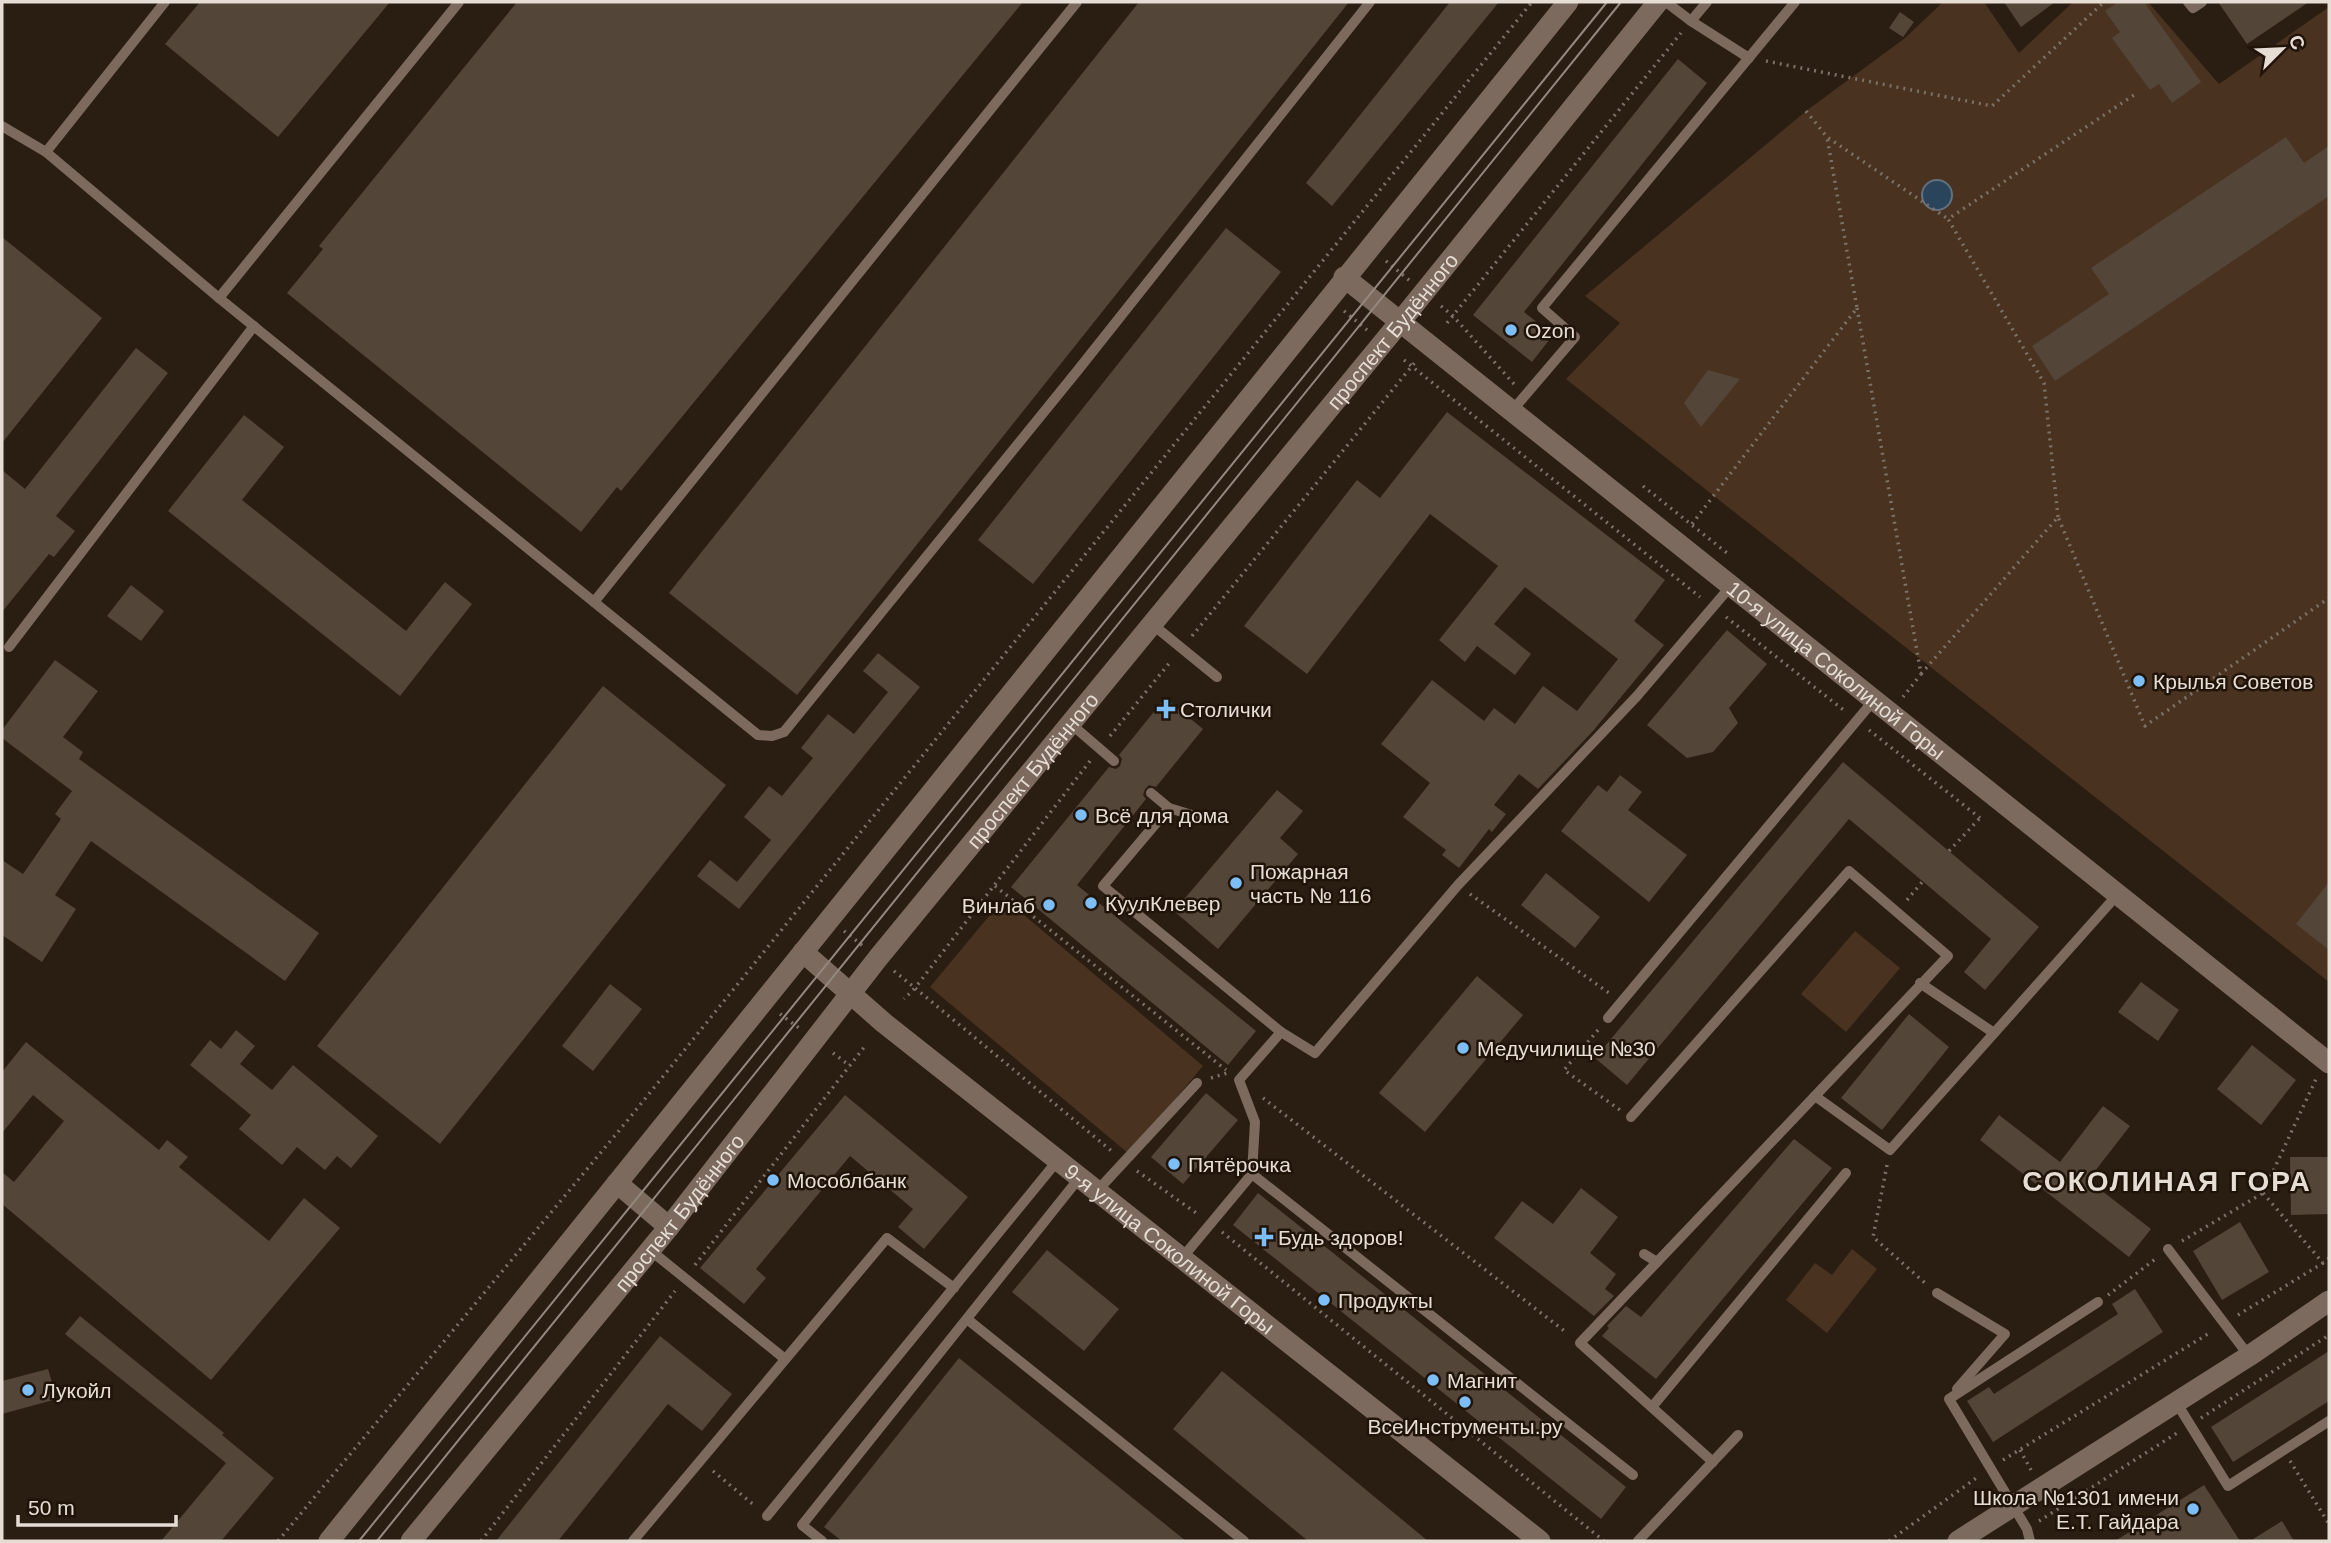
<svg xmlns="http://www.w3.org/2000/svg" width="2331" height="1543" font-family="Arial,sans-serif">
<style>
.green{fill:#49321f}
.water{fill:#2a445b;stroke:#627280;stroke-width:2}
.building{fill:#544539}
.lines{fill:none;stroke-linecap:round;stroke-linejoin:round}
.path{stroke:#7c7167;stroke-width:3.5;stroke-dasharray:2 5;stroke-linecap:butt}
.service{stroke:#7b6a5d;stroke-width:10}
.minor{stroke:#7b6a5d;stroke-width:21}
.tertiary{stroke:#7b6a5d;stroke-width:21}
.secondary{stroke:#7b6a5d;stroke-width:21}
.tram{stroke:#93897f;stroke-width:2}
.poi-dot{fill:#7dbef9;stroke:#201409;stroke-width:2.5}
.labels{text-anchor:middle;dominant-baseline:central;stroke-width:5;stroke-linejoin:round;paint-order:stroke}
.poi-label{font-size:21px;fill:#e6ddd5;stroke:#201409;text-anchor:start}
.street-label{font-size:21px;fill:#e6ddd5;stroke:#201409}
.district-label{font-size:28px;font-weight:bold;letter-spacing:2px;fill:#e6ddd5;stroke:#201409}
</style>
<rect width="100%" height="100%" fill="#2a1d12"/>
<g class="green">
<polygon points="1943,2 1984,2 2019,53 2073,2 2148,2 2219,84 2329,7 2329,982 1566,379 1620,323 1585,296 1806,111 1905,38"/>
<polygon points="1004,898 1203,1066 1129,1154 930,987"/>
<polygon points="1855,931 1900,968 1846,1032 1801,994"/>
<polygon points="1852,1249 1877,1269 1827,1333 1786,1300 1815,1263 1832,1275"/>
</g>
<circle class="water" cx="1937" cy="195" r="15"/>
<g class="building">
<polygon points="200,2 390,2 278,137 165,44"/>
<polygon points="517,2 1023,2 621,491 617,487 581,532 287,293 323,249 319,246"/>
<polygon points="1139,2 1349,2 797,695 669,593"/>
<polygon points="1450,2 1499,2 1332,206 1306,183"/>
<polygon points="2004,2 2055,2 2021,27"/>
<polygon points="2118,2 2144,2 2201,82 2172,103 2159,84 2150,90 2112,38 2120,32 2105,11"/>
<polygon points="2218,2 2309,2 2247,44"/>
<polygon points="1900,12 1914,22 1903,37 1889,28"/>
<polygon points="1678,59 1707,83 1524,312 1553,335 1532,362 1473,315"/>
<polygon points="2286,137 2304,163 2329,146 2329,196 2055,381 2032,346 2109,294 2091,268"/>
<polygon points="1226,228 1281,272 1033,584 978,540"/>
<polygon points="2,237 102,318 2,443"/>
<polygon points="136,348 168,373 56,516 75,531 54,557 49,554 2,612 2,470 25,489"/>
<polygon points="1708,370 1740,379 1701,427 1684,403"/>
<polygon points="1447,412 1665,580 1634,621 1664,645 1593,731 1538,789 1519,774 1494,805 1506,814 1492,832 1489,829 1459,868 1442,855 1446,850 1403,817 1430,783 1381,744 1432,680 1484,721 1494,708 1515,724 1543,686 1577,711 1618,659 1525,587 1494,624 1531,654 1515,675 1477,646 1465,662 1439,640 1498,566 1430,514 1307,674 1244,626 1357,480 1380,498"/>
<polygon points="244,415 284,447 242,500 406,631 445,582 472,604 400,696 168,511"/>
<polygon points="131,585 164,611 141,641 107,616"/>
<polygon points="1727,630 1767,664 1729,708 1738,723 1713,752 1687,758 1647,725"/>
<polygon points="878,653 920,687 739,909 697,876 710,860 737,882 771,840 744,817 769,786 782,796 813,758 801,748 828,714 854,734 888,692 863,671"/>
<polygon points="55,660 98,691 63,737 83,752 79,759 319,933 285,981 91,841 55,895 76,909 42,962 2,935 2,860 23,874 61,819 55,814 72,791 2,738 2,730"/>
<polygon points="603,686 726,785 440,1144 317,1046"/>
<polygon points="1165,698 1203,729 1156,787 1149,785 1145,789 1143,795 1146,799 1077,885 1256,1031 1228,1065 1011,887 1109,767 1116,769 1120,766 1122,759 1119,755"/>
<polygon points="1843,762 2039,927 1985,990 1964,972 1991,939 1849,819 1627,1085 1595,1058"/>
<polygon points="1620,775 1642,792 1628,810 1687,855 1649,902 1561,831 1598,785 1607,792"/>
<polygon points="1277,790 1303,811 1280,838 1298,854 1218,949 1174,911"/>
<polygon points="1546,873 1600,917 1575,948 1521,905"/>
<polygon points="2329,882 2329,950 2296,924"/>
<polygon points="1477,976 1523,1015 1425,1132 1379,1093"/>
<polygon points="2141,982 2179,1010 2158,1041 2118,1012"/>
<polygon points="610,984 642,1009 593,1071 562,1046"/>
<polygon points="1909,1014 1949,1047 1882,1130 1841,1098"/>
<polygon points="236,1030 255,1046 240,1064 272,1090 293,1065 378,1136 351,1168 337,1156 325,1170 297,1147 282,1165 239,1129 251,1115 190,1065 210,1040 221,1049"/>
<polygon points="26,1042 159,1150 167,1140 188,1157 179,1167 269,1241 304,1198 340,1228 211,1380 2,1204 2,1172 14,1182 64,1121 33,1095 2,1133 2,1072"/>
<polygon points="2252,1045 2296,1080 2261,1125 2217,1089"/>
<polygon points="1206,1093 1238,1120 1183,1184 1151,1157"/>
<polygon points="845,1095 968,1197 924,1249 898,1227 913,1209 850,1156 756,1269 766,1278 744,1304 700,1268"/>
<polygon points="2103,1106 2130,1126 2088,1180 2151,1229 2129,1257 1980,1140 1999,1115 2060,1162"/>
<polygon points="1794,1139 1832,1168 1656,1379 1602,1336 1609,1328 1607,1326 1626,1306 1641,1317"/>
<polygon points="2290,1157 2329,1157 2329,1214 2291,1215"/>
<polygon points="1581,1188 1618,1217 1590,1253 1616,1274 1605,1289 1614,1296 1594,1316 1494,1238 1522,1201 1553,1224"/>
<polygon points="1258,1193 1626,1487 1601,1519 1233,1225"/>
<polygon points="2240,1222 2269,1272 2222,1300 2193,1251"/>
<polygon points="1047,1250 1119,1309 1084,1351 1012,1292"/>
<polygon points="2135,1289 2163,1332 1993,1442 1967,1401 1989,1387 1994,1394 2118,1314 2112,1304"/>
<polygon points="80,1316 224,1433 222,1435 274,1478 221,1541 161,1541 226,1463 65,1334"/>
<polygon points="660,1336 732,1394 702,1431 668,1404 558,1541 496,1541"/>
<polygon points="2329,1351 2329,1401 2233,1462 2211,1427"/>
<polygon points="959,1358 1186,1541 842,1541 824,1527"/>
<polygon points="48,1369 57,1399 2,1414 2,1381"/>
<polygon points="1222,1371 1428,1541 1308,1541 1173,1429"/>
<polygon points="2204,1485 2240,1541 2115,1541"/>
<polygon points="2282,1521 2294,1541 2250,1541"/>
</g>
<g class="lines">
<g class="path">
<polyline points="1766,61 1992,106 2104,2"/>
<polyline points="1806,111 1827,137 1948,219"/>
<polyline points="1386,261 1410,281"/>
<polyline points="1441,306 1453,316 1514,384"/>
<polyline points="1857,308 1921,674 1903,697"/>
<polyline points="1344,311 1367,330"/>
<polyline points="1447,323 1681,33"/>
<polyline points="1404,360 1700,597"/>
<polyline points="1643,486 1727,553"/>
<polyline points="2058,517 2044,383 1948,219 2134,95"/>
<polyline points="1692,524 1857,308 1827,137"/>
<polyline points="1726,617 1846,712"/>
<polyline points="1192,636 1416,361"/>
<polyline points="1921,674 2058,517 2145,726 2329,598"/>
<polyline points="1869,730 1980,818"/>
<polyline points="1110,736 1171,661"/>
<polyline points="1090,761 915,988 1114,1153"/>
<polyline points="1949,851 1980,818"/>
<polyline points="995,886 1226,1070"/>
<polyline points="1470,894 1609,993"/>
<polyline points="1907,900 1923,881"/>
<polyline points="844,931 863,946"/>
<polyline points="894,971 915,988 904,999"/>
<polyline points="780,1014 799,1028"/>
<polyline points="1598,1030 1564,1070 1620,1110"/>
<polyline points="833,1053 850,1066"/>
<polyline points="1211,1078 1227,1073"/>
<polyline points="1263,1098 1567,1333"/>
<polyline points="1887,1165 1873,1237 1925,1283"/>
<polyline points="1137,1171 1199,1215"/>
<polyline points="2263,1193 2323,1263 2329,1258"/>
<polyline points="1222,1232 1604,1541"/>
<polyline points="2182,1241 2263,1193 2316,1079"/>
<polyline points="695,1265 865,1046"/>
<polyline points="2108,1295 2158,1257"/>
<polyline points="2238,1315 2323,1263"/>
<polyline points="2201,1418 2329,1335"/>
<polyline points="2020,1450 2031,1470"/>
<polyline points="2003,1460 2211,1332"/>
<polyline points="2290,1461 2329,1524"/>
<polyline points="713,1471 755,1506"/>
<polyline points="2039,1521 2177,1433"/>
<polyline points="278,1541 627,1121 1532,2"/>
<polyline points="481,1541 675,1291"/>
<polyline points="1889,1541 1979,1476"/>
</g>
<g class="service">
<polyline points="1666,2 1691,21 1749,58"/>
<polyline points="2188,2 2193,8 2202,2"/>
<polyline points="1691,21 1707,2"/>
<polyline points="2,126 46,152 219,298 758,735 772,736 784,732 1078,370 1370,2"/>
<polyline points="46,152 165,2"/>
<polyline points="219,298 459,2"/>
<polyline points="1511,412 1575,337 1542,308 1795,2"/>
<polyline points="594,602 1077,2"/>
<polyline points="1152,624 1217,677"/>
<polyline points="9,647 254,326"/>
<polyline points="1071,724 1114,761"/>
<polyline points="1151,793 1169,808 1103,886 1281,1032 1239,1080 1255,1122 1252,1174 1182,1258"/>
<polyline points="1169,808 1205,819"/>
<polyline points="1920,983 1994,1033"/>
<polyline points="1608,1018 1874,700"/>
<polyline points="1281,1032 1315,1053 1458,885 1637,696 1730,587"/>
<polyline points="1631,1117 1849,871 1948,956 1815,1096 1890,1150 2118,894"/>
<polyline points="1252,1174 1633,1475"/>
<polyline points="1097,1191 1197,1083"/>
<polyline points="2168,1249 2249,1356"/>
<polyline points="650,1250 785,1359"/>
<polyline points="1644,1254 1657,1262"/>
<polyline points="1937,1293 2005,1334 1957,1389"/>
<polyline points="967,1319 1244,1541"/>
<polyline points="2176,1402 2228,1486 2329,1421"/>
<polyline points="1652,1407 1846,1173"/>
<polyline points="1713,1462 1580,1343 1815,1096"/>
<polyline points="767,1516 1058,1160"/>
<polyline points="633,1541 887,1238 954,1288"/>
<polyline points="822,1541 802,1525 1080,1177"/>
<polyline points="1638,1541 1738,1435"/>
<polyline points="2030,1541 2027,1529 1949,1399 2098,1302"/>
</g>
<g class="minor">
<path id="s1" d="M1344,277L2329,1063"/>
<polyline points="617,1183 669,1227"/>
<polyline points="1958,1541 2249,1356 2329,1301"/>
</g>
<path class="tertiary" id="s2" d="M803,952L884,1023L1540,1541"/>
<g class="secondary">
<polyline points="329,1541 1568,2"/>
<path id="s3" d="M411,1541L669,1227L878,958L1400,322L1658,2"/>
</g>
<g class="tram">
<polyline points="359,1541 1607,2"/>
<polyline points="377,1541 1621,2"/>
</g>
</g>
<g class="poi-dot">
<circle cx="1511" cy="330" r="7"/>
<circle cx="2139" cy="681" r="7"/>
<path d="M1162.5 698.5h7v7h7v7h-7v7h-7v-7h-7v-7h7z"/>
<circle cx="1081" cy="815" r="7"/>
<circle cx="1236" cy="883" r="7"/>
<circle cx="1091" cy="903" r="7"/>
<circle cx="1049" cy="905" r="7"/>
<circle cx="1463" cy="1048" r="7"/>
<circle cx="1174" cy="1164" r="7"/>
<circle cx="773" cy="1180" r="7"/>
<path d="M1260.5 1226.5h7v7h7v7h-7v7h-7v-7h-7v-7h7z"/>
<circle cx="1324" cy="1300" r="7"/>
<circle cx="1433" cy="1380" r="7"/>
<circle cx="28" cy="1390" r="7"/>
<circle cx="1465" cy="1402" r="7"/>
<circle cx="2193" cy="1509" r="7"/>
</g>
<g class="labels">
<g class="poi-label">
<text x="1525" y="330">Ozon</text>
<text x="2153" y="681">Крылья Советов</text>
<text x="1180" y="709">Столички</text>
<text x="1095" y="815">Всё для дома</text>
<text x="1250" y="871">Пожарная<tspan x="1250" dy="24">часть № 116</tspan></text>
<text x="1105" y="903">КуулКлевер</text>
<text x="1035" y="905" text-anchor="end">Винлаб</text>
<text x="1477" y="1048">Медучилище №30</text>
<text x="1188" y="1164">Пятёрочка</text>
<text x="787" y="1180">Мособлбанк</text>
<text x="1278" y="1237">Будь здоров!</text>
<text x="1338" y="1300">Продукты</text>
<text x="1447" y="1380">Магнит</text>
<text x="42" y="1390">Лукойл</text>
<text x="1465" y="1426" text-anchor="middle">ВсеИнструменты.ру</text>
<text x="2179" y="1497" text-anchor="end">Школа №1301 имени<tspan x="2179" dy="24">Е.Т. Гайдара</tspan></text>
</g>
<g class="street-label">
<text stroke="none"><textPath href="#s3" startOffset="1558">проспект Будённого</textPath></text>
<text stroke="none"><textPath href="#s1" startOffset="630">10-я улица Соколиной Горы</textPath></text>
<text stroke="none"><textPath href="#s3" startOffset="990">проспект Будённого</textPath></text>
<text stroke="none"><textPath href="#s3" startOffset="424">проспект Будённого</textPath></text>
<text stroke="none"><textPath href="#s2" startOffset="472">9-я улица Соколиной Горы</textPath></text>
</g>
<g class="district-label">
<text x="2167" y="1181">СОКОЛИНАЯ ГОРА</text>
</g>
</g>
<rect width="2331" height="1543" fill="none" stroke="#e6ddd5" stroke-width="7"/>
<g transform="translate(2282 49) rotate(66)" stroke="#201409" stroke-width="5" paint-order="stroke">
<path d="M0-5L12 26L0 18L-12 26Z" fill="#e6ddd5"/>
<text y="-10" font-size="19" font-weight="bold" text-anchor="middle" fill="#e6ddd5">С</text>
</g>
<path d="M18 1515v10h158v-10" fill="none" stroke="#e6ddd5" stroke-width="3.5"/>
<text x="28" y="1515" font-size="21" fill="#e6ddd5" stroke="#201409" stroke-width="5" paint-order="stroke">50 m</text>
</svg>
